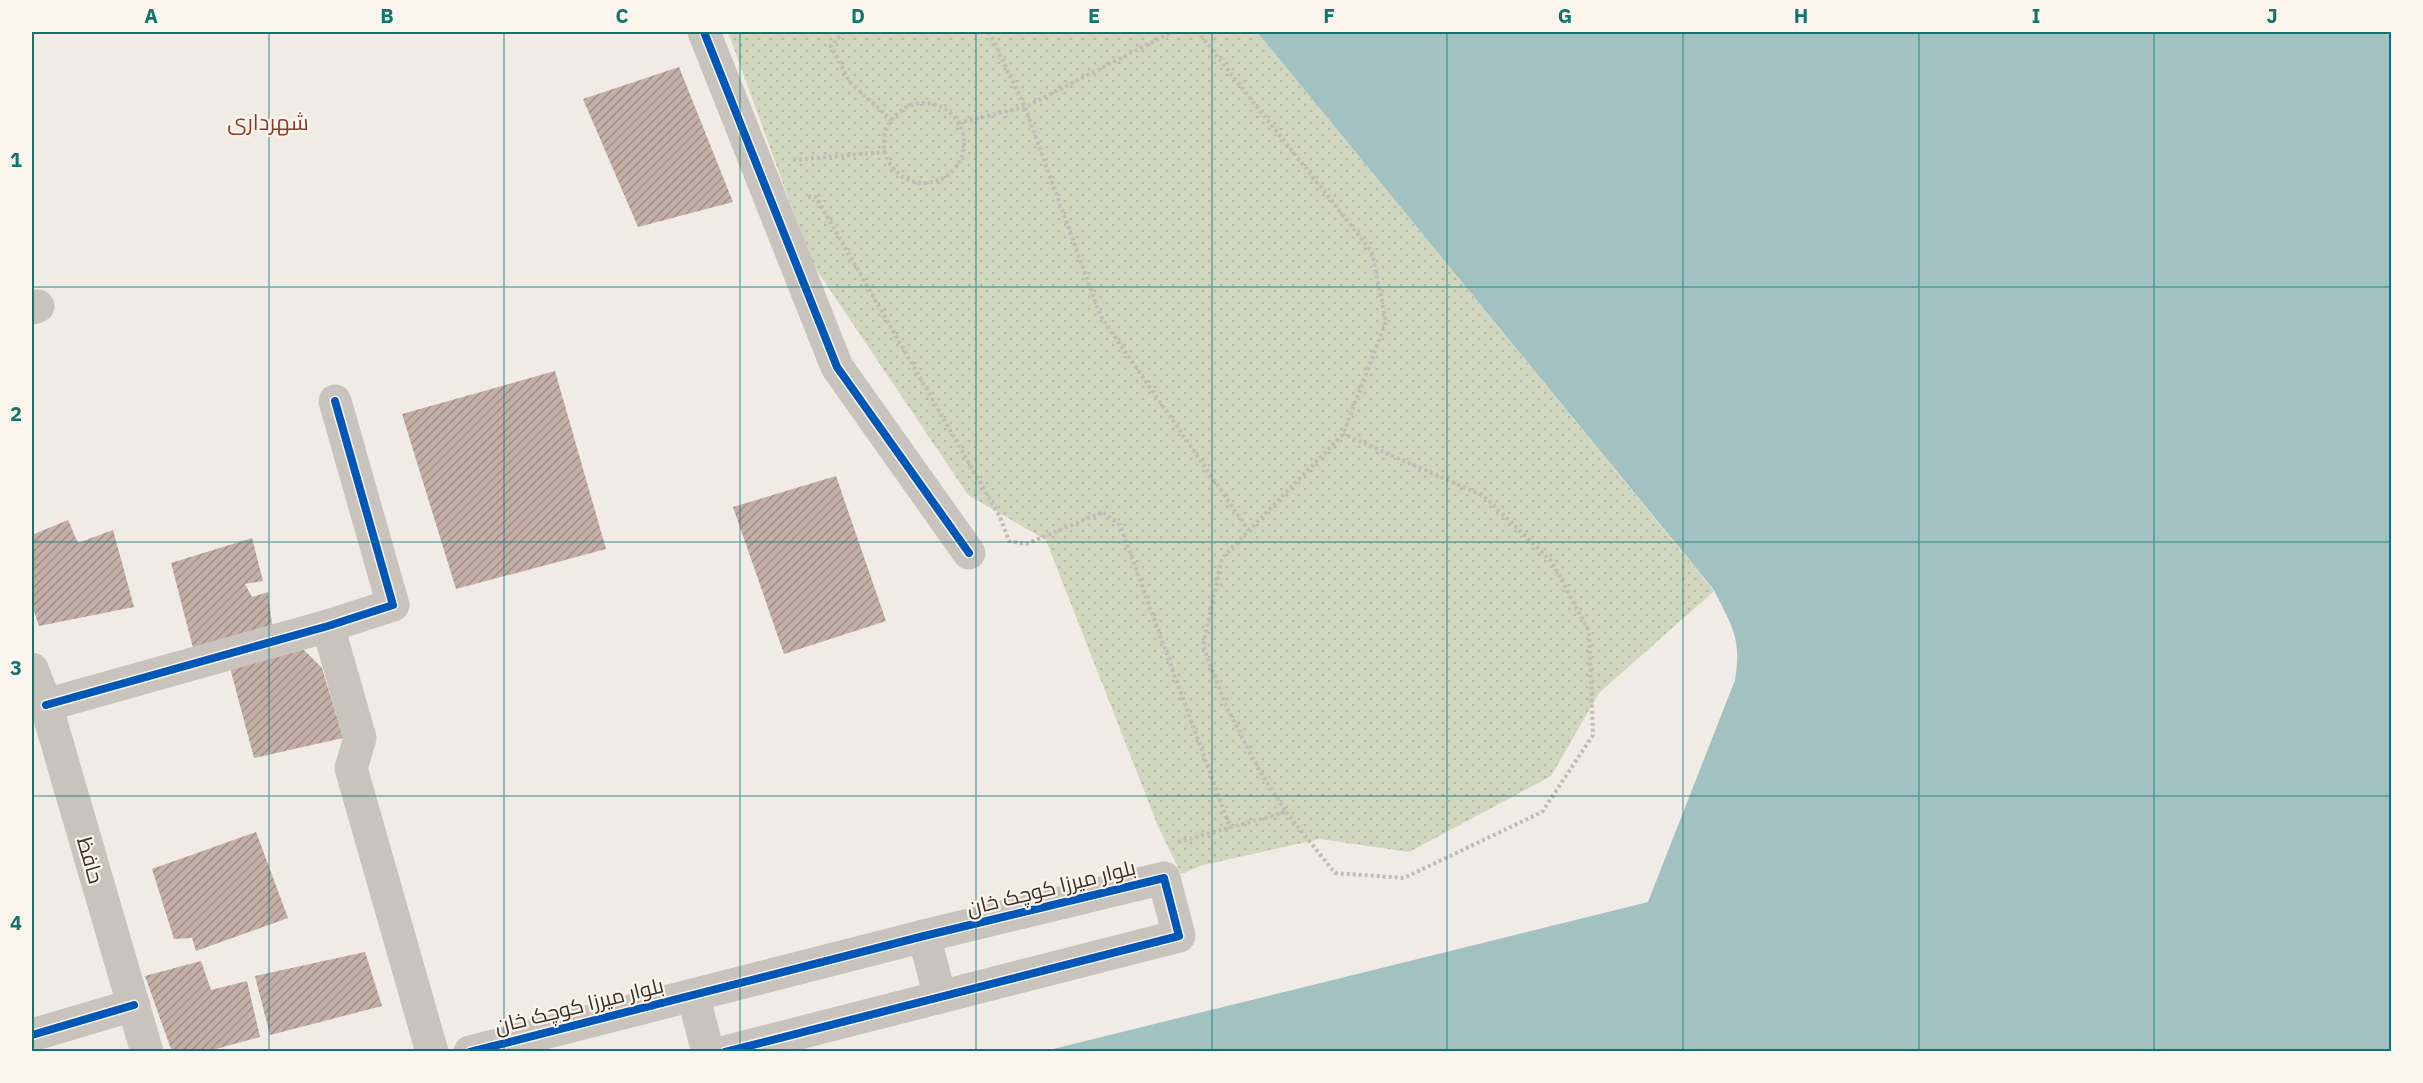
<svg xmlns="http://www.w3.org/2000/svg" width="2423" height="1083" font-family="'IBM Plex Sans',Cairo,sans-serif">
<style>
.park{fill:url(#park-dots)}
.water{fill:#a1c2c1}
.building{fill:url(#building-hatch)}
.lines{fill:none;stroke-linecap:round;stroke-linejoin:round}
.path{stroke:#c2bbb6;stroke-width:4;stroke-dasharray:3 3;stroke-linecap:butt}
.minor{stroke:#c9c3be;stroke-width:33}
.tertiary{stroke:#c9c3be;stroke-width:33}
.cycleway-casing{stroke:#fbf5ee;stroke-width:11}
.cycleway{stroke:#0057b8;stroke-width:8}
.grid{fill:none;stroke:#0f766e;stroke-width:1.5;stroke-opacity:0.55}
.labels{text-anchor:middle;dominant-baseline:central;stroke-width:4.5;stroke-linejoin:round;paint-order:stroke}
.street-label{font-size:21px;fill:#3b302b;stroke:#fbf5ee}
.neighbourhood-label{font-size:22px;fill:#8c3b22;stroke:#fbf5ee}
.neatline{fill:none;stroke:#0f766e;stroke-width:2}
.grid-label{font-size:20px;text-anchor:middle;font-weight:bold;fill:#0f766e}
</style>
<defs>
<pattern id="park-dots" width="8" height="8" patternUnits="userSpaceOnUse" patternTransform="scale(1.5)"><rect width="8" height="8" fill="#d1d6bf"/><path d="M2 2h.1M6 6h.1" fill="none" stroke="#b4b8a4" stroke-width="1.8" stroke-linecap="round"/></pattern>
<pattern id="building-hatch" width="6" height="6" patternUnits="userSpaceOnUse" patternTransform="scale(1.5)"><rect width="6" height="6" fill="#c3afa7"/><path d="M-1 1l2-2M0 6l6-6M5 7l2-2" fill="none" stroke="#a08f88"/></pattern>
</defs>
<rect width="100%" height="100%" fill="#f0ebe5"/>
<polygon class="park" points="728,32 1257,32 1714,591 1599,693 1551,776 1409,852 1320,839 1203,865 1181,874 1158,826 1046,540 968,495 812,263"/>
<path class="water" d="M1257,32H2391V1051H1045L1648,902L1735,680C1742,638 1732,627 1714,590Z"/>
<g class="building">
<polygon points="679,67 733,202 638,227 583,99"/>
<polygon points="555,371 606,549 456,589 402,414"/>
<polygon points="836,476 886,621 784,654 733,507"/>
<polygon points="68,520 78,543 113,530 134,607 39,626 32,605 32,535"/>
<polygon points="252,538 263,581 245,584 252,597 268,592 272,625 193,648 171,563"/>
<polygon points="301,647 322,668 343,738 254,758 230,668"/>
<polygon points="256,832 288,918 196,951 192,938 174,939 152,869"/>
<polygon points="365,952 382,1006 270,1035 255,976"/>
<polygon points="201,961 211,990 247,981 260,1037 205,1052 172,1052 145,976"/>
</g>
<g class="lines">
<g class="path">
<polyline points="844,32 831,46 849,81 891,120"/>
<polyline points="989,32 1025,107 1100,315 1249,531"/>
<circle cx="924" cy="143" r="40"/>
<polyline points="958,123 1025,107 1172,32"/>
<polyline points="793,160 886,152"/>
<polyline points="808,197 816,197 1000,517 1009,541 1026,544 1103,512 1120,525 1230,828"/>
<polyline points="1286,812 1335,873 1404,878 1542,812 1593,735 1589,631 1552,562 1484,496 1343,434"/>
<polyline points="1178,842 1286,812 1259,770 1226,706 1203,646 1222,558 1343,434 1386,322 1372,252 1198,32"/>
</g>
<g class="minor">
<polyline points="704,32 837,367 969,553"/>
<polyline points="32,308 38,306"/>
<polyline points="328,626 360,738 351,768 432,1052"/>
<polyline points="46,705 328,626 393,605 335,401"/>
<polyline points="32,1035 134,1005"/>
</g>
<g class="tertiary">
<polyline points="32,669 46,705 147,1052"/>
<polyline points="924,936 940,997"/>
<polyline points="693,995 708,1052"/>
<polyline points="470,1052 924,936 1164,878 1179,936 725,1052"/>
</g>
<defs>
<g id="cycleway">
<polyline points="704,32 837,367 969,553"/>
<polyline points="46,705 328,626 393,605 335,401"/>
<polyline points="32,1035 134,1005"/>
<polyline points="470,1052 924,936 1164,878 1179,936 725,1052"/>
</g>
</defs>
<use href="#cycleway" class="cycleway-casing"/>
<use href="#cycleway" class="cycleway"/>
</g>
<path class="grid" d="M269,32V1052M504,32V1052M740,32V1052M976,32V1052M1212,32V1052M1447,32V1052M1683,32V1052M1919,32V1052M2154,32V1052M32,287H2392M32,542H2392M32,796H2392"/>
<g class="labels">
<g class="street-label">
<text transform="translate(91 860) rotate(74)">حافظ</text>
<text transform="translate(1051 887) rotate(-14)">بلوار میرزا کوچک خان</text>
<text transform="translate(579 1005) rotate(-14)">بلوار میرزا کوچک خان</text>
</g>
<g class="neighbourhood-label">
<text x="268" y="121">شهرداری</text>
</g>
</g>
<rect width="2423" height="1083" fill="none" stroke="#fbf5ee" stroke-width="66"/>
<rect x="33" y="33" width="2357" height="1017" class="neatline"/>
<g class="grid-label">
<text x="151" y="23">A</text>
<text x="387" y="23">B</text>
<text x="622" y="23">C</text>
<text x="858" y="23">D</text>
<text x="1094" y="23">E</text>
<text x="1329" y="23">F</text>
<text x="1565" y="23">G</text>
<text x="1801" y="23">H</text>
<text x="2036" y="23">I</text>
<text x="2272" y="23">J</text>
<text x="16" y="167">1</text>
<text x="16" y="421">2</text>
<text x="16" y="675">3</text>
<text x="16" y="930">4</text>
</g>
</svg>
